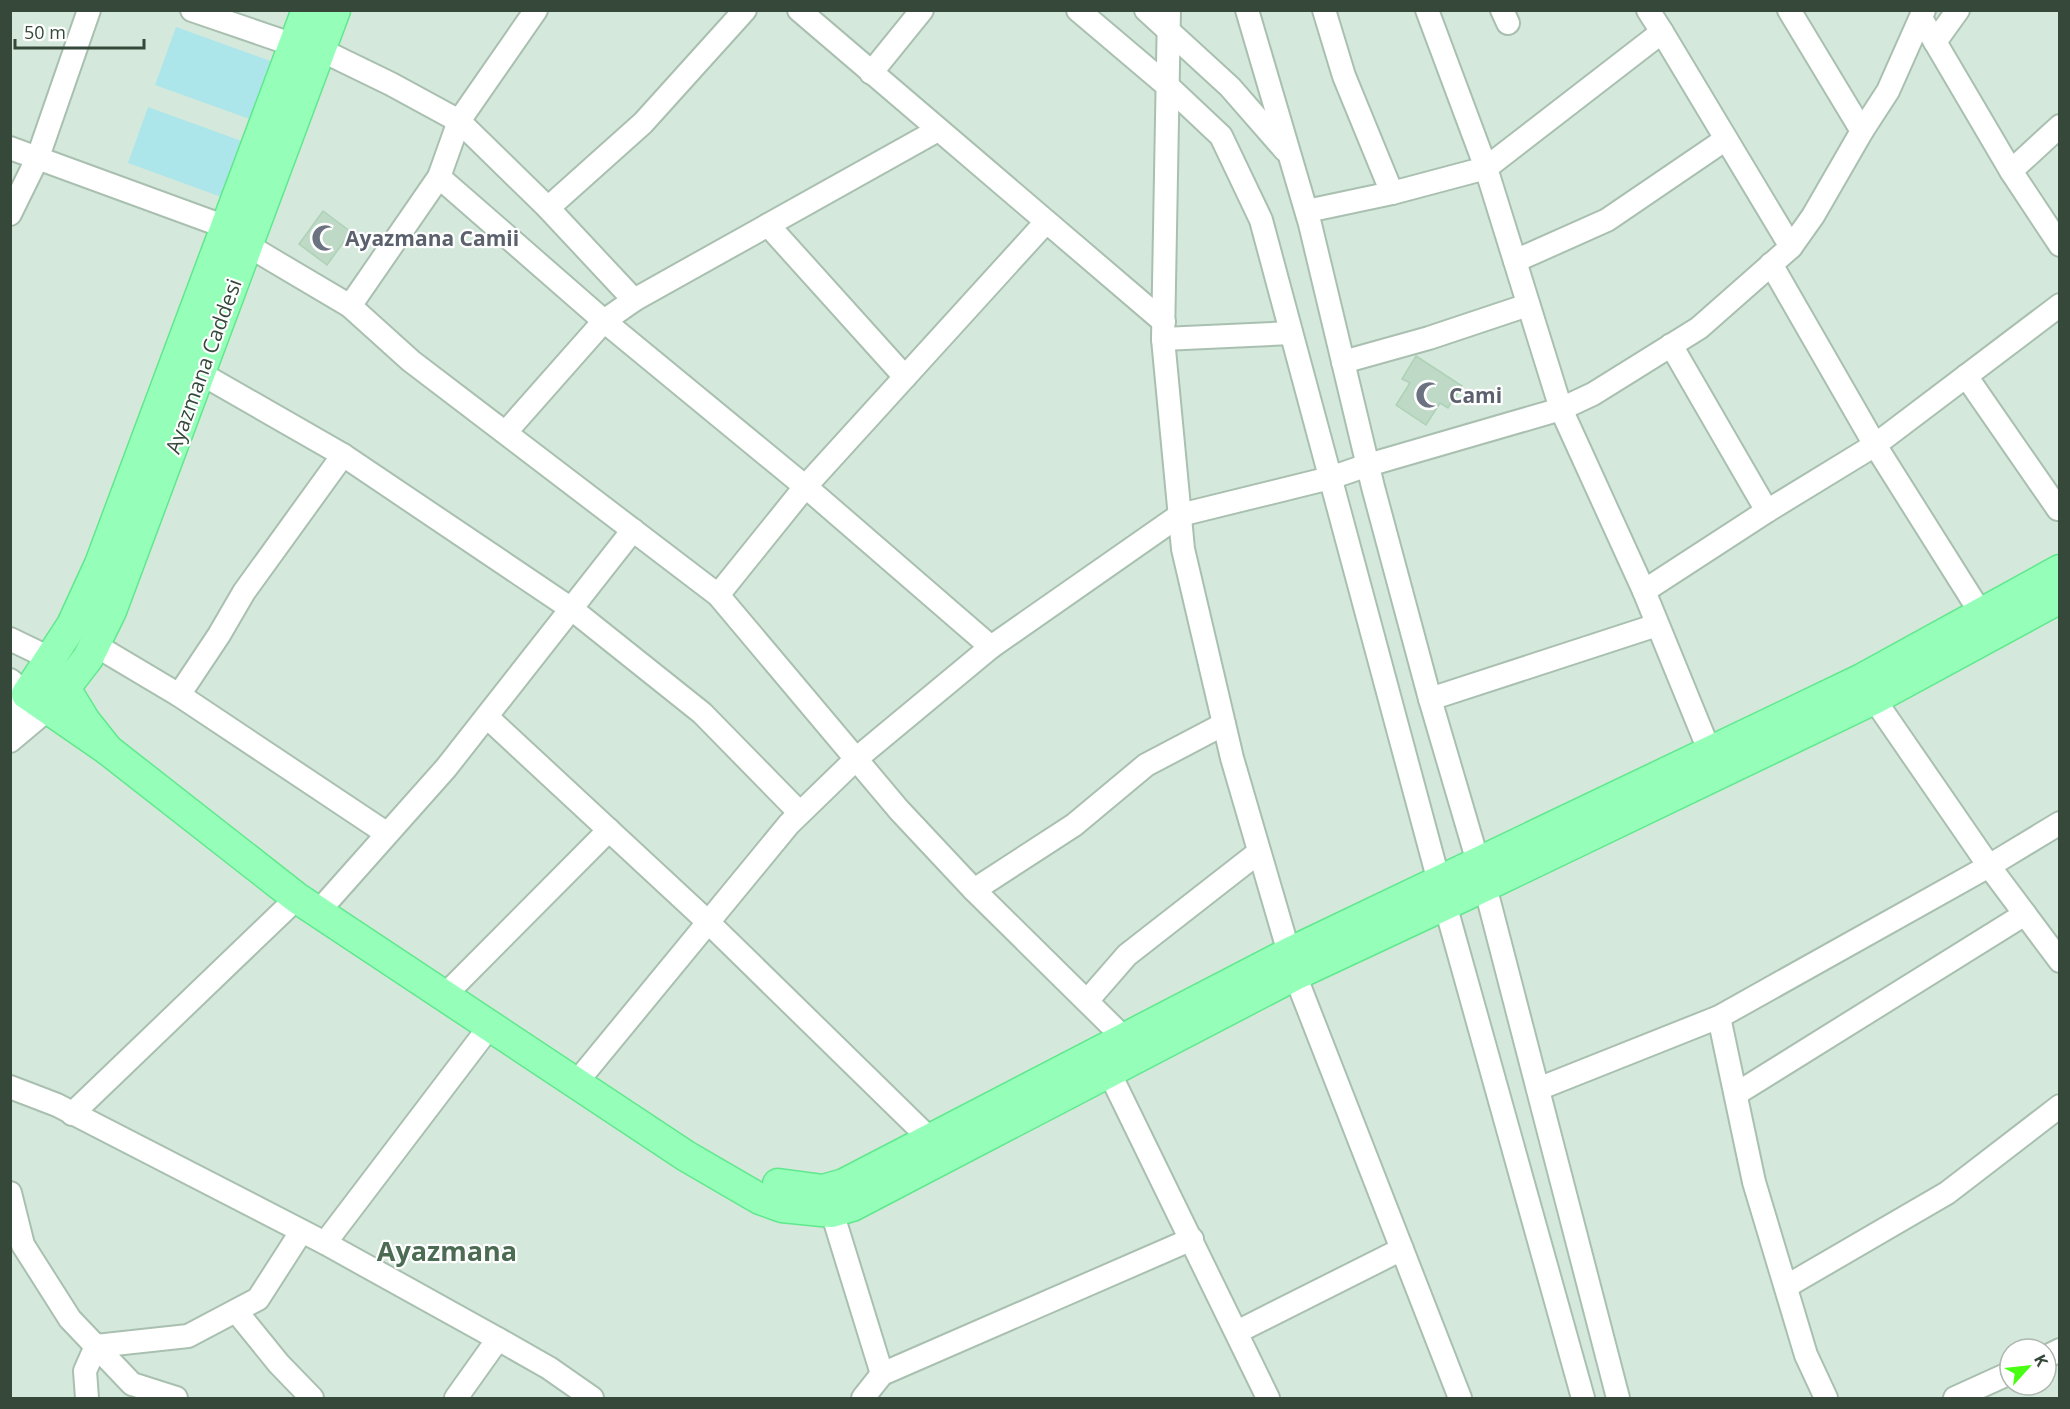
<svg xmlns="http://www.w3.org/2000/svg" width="2070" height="1409" font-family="'Open Sans',sans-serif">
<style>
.residential{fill:#d4e8db;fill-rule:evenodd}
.garden{fill:#ade6ea}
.building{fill:#bed9c5;stroke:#aed2b7;stroke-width:1.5}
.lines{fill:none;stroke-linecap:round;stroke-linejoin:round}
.minor-casing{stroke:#a9c0b0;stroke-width:26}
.major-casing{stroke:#5fe98c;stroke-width:33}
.minor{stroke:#fff;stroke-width:22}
.major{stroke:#95ffb9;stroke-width:30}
.labels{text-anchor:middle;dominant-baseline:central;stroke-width:4.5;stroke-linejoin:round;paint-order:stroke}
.worship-label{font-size:21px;font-weight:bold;fill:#5b616d;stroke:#fff;text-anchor:start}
.street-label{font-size:21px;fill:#35483a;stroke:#fff}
.district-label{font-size:27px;font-weight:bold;fill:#4c6b53;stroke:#fff}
</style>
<rect width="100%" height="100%" fill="#e7f4eb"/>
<path class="residential" d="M10,11H2059V1398H11ZM2010,1349H2046V1385H2010Z"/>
<g class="garden">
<polygon points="176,27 276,63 255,121 155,85"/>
<polygon points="148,107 247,143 227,199 128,163"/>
</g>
<g class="building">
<polygon points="323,211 351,232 327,265 299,244"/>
<polygon points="1416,356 1462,386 1448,408 1440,403 1426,425 1396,405 1410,383 1402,379"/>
</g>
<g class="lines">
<defs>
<g id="minor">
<polyline points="192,10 294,45"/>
<polyline points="745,10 643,123 548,208 634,300 938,130"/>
<polyline points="799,10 1164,322"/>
<polyline points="1078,10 1170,88 1221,136 1261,220 1445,904 1583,1398"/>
<polyline points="1146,10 1230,87 1285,150"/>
<polyline points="1169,10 1163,339 1183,549 1232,758 1289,953"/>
<polyline points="1247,10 1310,224 1373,487 1430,699 1485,886 1618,1398"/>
<polyline points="1502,10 1508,23"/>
<polyline points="1648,10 1662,32"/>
<polyline points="1789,10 1862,131 1813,216 1791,247"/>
<polyline points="1921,18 2011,171 2060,245"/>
<polygon points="1662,32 1791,247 1699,328 1593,394 1561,409 1486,168"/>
<polyline points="1935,42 1958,10"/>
<polyline points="321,50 391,84 459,121 536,10"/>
<polyline points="871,73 922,10"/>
<polyline points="1862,131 1888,91 1924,10"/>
<polyline points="10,148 226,227"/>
<polyline points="2011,171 2060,126"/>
<polyline points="439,177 459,121 548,208"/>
<polyline points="1392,193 1486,168 1427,10"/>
<polyline points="1307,211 1392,193 1344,76 1324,10"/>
<polyline points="10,214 38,157 89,10"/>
<polyline points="768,225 905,377"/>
<polyline points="247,245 350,306 439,177 604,321 634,300"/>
<polyline points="1515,261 1607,220 1726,139"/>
<polyline points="1771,264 1875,445 1982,615"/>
<polyline points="350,306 411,361 718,595 899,810 974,890 1123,1037"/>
<polyline points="1163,339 1291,333"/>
<polyline points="1671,345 1767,511"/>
<polyline points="1343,362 1429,338 1528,305"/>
<polyline points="200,373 343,455 573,610 702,713 800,813"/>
<polyline points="1966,376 2058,509"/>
<polyline points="506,432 604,321 813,493 991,647 1180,515 1330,478 1368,465 1561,409 1644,591 1709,750"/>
<polyline points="1644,591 1767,511 1875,445 2060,305"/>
<polyline points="718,595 805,487 1046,222"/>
<polyline points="10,639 39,653 49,662"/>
<polyline points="95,645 179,695 386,833"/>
<polyline points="10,680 27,694 10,721"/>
<polyline points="179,695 219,635 244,592 343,455"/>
<polyline points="1430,699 1657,625"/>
<polyline points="1874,699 1989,866 2060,961"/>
<polyline points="487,717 708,922 930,1139"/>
<polyline points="10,741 48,709"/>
<polyline points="974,890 1074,825 1146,765 1224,724"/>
<polyline points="318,912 446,768 633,530"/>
<polyline points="1295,975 1460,1398"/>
<polyline points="444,996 609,830"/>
<polyline points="1087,1001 1127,955 1259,852"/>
<polyline points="1719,1017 1754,1182 1806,1355 1826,1398"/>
<polyline points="1109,1072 1268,1398"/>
<polyline points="576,1083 789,824 856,759 991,647"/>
<polyline points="10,1087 57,1105 325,1243 498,1339 549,1368 592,1398"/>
<polyline points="1538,1089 1719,1017 1989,866 2060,823"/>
<polyline points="1736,1094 2025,914"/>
<polyline points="72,1114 297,898"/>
<polyline points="10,1193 23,1245 70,1319 132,1384 176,1398"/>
<polyline points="832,1212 882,1374 1192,1239"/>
<polyline points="325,1243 490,1026"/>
<polyline points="1787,1286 1947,1193 2060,1106"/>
<polyline points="236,1311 279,1364 312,1398"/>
<polyline points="1237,1332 1402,1249"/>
<polyline points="2046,1357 2060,1350"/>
<polyline points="87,1398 85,1371 96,1346 188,1336 258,1299 301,1232"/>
<polyline points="456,1398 498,1339"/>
<polyline points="863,1398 882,1374"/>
<polyline points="1955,1398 2010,1373"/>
</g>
<g id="major">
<polyline points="49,662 85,721 108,750 27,694 72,625 100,564 307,10"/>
<polyline points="54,702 88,658 111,611 335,10"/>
<polyline points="108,750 297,898 686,1156 760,1199 782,1207 832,1212 852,1206 1295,975 1485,886 1874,699 2060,598"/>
<polyline points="778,1184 823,1190 844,1184 1289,953 1862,679 2060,570"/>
</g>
</defs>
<use href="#minor" class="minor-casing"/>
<use href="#major" class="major-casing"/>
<use href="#minor" class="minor"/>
<use href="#major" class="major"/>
</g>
<defs>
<symbol id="mosque-bare" viewBox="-9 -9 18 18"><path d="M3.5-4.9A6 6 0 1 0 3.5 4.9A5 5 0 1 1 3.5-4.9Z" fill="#6b7280" stroke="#fff" stroke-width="2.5" paint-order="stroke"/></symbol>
</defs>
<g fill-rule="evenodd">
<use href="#mosque-bare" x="306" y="219" width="38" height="38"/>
<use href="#mosque-bare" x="1410" y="376" width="38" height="38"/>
</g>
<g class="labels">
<g class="worship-label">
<text x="345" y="238">Ayazmana Camii</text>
<text x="1449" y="395">Cami</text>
</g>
<g class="street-label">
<text transform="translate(203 366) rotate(-70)">Ayazmana Caddesi</text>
</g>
<g class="district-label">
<text x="447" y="1250">Ayazmana</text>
</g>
</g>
<rect width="2070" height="1409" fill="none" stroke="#35483a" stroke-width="24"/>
<g transform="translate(2028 1367) rotate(63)"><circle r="28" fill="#ffffff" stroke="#aeb6b0" stroke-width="1.5"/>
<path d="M0-4.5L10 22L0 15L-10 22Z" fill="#48ff13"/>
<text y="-9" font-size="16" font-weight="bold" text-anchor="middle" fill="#35483a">K</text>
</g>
<path d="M15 39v9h129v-9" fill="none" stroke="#35483a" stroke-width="3"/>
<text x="24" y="39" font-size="18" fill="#35483a" stroke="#ffffff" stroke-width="4.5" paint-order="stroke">50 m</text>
</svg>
